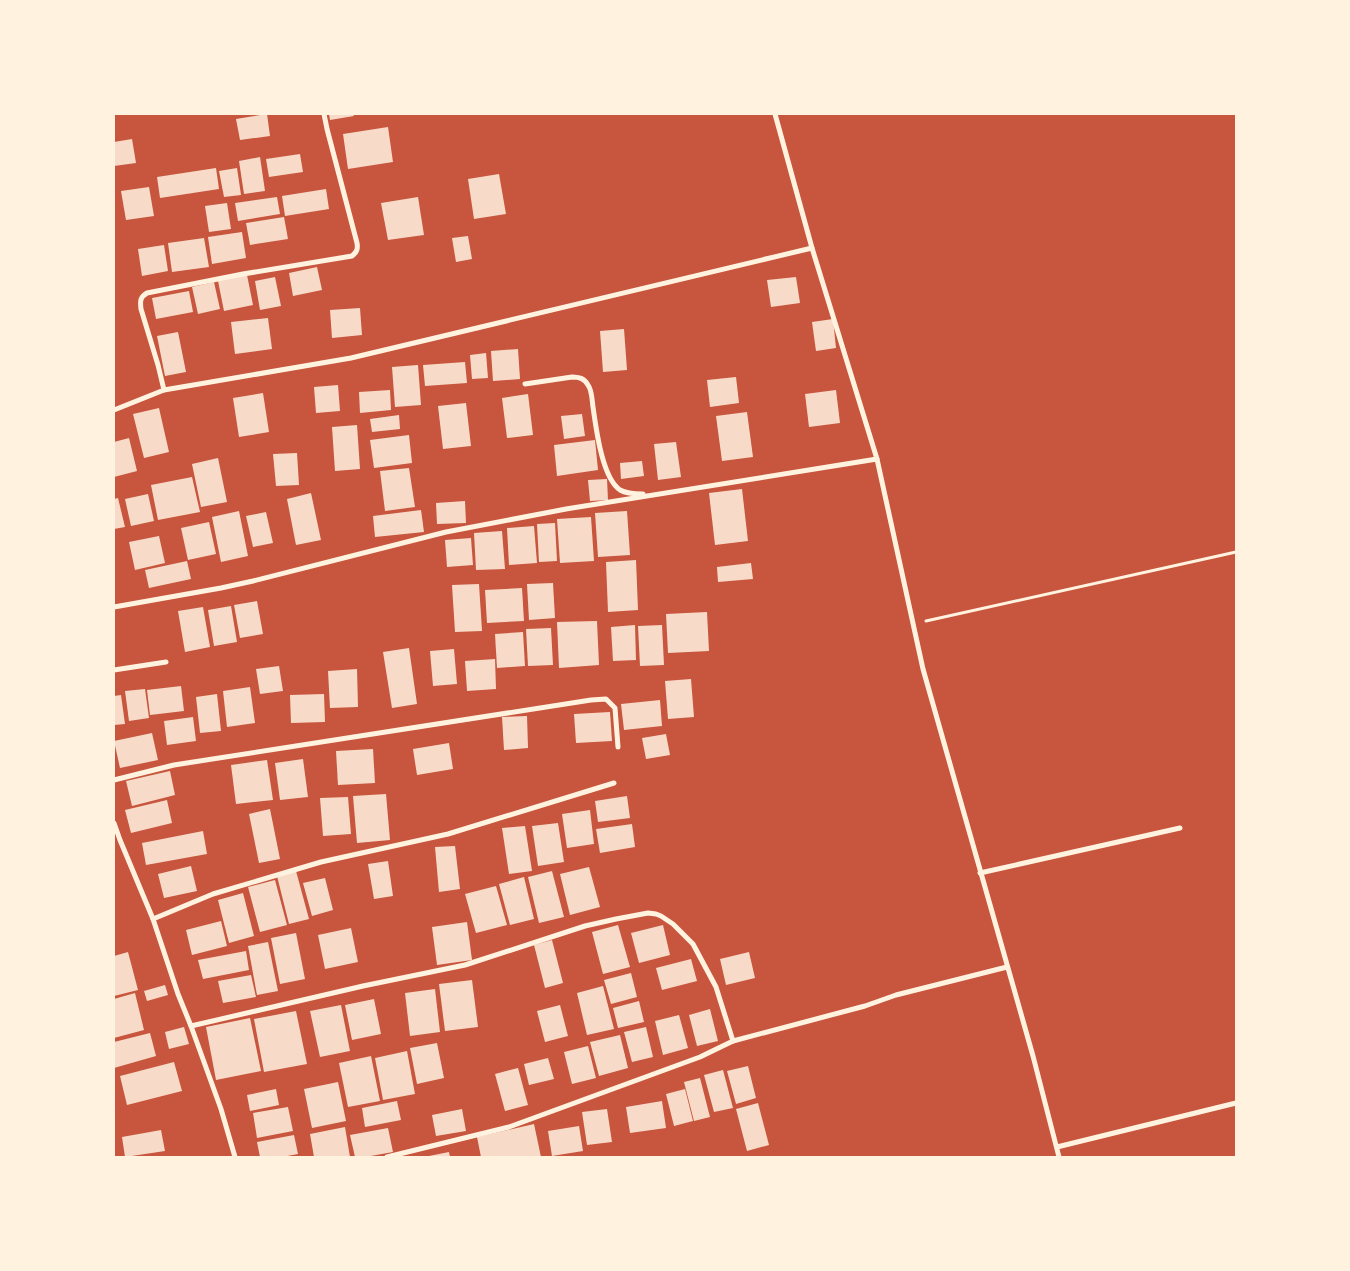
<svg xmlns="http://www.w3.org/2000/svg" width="1350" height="1271" font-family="'Space Grotesk',sans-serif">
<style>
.building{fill:#f7dbc8}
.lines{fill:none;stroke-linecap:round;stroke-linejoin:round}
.path{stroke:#fff3e0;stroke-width:3}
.minor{stroke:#fff3e0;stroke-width:5}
</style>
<rect width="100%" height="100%" fill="#c8553d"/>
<g class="building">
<polygon points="267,114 270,136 240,140 236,119"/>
<polygon points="329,114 353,114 354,116 330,120"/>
<polygon points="388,127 393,162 348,169 343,134"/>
<polygon points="132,139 136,163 114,166 114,142"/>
<polygon points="300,154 303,172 269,177 266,159"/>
<polygon points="260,157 265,191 244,194 239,161"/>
<polygon points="216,168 219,189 160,198 157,177"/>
<polygon points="237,168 241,195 224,197 219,171"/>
<polygon points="499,174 506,214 474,219 468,179"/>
<polygon points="149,187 154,216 126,220 121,191"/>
<polygon points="326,189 329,209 285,216 282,196"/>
<polygon points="277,197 280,214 238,221 235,203"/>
<polygon points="418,197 424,235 388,240 381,203"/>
<polygon points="227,203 231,229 209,232 205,206"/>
<polygon points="284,217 288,239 250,245 246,223"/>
<polygon points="242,232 246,258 212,264 208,237"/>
<polygon points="468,236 472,259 456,262 452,238"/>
<polygon points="204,238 209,267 172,272 168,243"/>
<polygon points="164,245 168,271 142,276 138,249"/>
<polygon points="317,267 322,290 293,296 289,273"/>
<polygon points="247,275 253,305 224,311 218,281"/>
<polygon points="275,277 281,306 260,310 255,281"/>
<polygon points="796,277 800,303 771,307 767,280"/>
<polygon points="214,282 220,309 198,314 192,287"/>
<polygon points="189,291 193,312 156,319 152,298"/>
<polygon points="360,308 362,335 332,338 330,310"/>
<polygon points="268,318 272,349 235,354 231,322"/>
<polygon points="833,319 836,348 816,351 812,322"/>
<polygon points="624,329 627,370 603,372 600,331"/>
<polygon points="178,332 186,372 165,376 157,336"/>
<polygon points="518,349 520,379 493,381 491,351"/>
<polygon points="486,353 488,378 472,379 470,355"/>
<polygon points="465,362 467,383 425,386 423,365"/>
<polygon points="418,365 421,405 395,407 392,367"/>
<polygon points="736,377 739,403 710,407 707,380"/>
<polygon points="338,385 340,411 316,413 314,387"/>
<polygon points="390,390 391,410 360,413 359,392"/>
<polygon points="836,390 840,423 809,427 805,394"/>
<polygon points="263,393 269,432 239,437 233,398"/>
<polygon points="528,394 533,435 507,438 502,398"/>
<polygon points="466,403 471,446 443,449 438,406"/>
<polygon points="159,408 169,452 144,458 133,414"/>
<polygon points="747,412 753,457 722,461 716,416"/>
<polygon points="582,414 585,436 564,439 561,416"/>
<polygon points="399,415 400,429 372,432 370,419"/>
<polygon points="357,425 360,469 335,471 332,427"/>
<polygon points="409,435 412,463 374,468 370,440"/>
<polygon points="129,438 137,471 114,477 114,442"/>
<polygon points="595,440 598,470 557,476 554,445"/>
<polygon points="676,442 681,477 658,480 654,444"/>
<polygon points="297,453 299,485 276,486 273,454"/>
<polygon points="218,458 227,502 201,507 192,464"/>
<polygon points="642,461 644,476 621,479 620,463"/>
<polygon points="409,468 415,507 385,511 380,471"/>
<polygon points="192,477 200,512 158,520 151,485"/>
<polygon points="607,479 608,500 590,501 588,480"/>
<polygon points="742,489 748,541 715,545 709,493"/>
<polygon points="311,493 321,540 296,545 287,499"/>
<polygon points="148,494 154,521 131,526 125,499"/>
<polygon points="118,498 125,527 114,529 114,499"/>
<polygon points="465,501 466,523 437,524 436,503"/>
<polygon points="421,510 424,532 375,537 373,516"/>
<polygon points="239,511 248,556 221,562 212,517"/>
<polygon points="627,511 630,555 598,557 595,513"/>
<polygon points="266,512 273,543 253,547 246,516"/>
<polygon points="591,517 594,561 560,563 557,519"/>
<polygon points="209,522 216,554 188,560 181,528"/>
<polygon points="555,523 557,561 539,562 537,524"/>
<polygon points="534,526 537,563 509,565 507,528"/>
<polygon points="502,531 505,569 476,570 474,533"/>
<polygon points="159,536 165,563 135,570 129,542"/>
<polygon points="471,538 473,565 447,567 445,540"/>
<polygon points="636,560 638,610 608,612 606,562"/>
<polygon points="187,561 191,579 149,588 145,570"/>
<polygon points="751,563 753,579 718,582 717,567"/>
<polygon points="553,583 555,618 529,620 527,584"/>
<polygon points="479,584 482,631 455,632 452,585"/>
<polygon points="522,588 524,621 487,623 485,590"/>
<polygon points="257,601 263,634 240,638 234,605"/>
<polygon points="231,606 237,642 214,646 208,610"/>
<polygon points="203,607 210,647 185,652 178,611"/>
<polygon points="707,612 709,651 668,653 666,614"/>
<polygon points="597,621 599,665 559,668 557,622"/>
<polygon points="635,625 636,660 613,661 611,627"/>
<polygon points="662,625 664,665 640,666 638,626"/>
<polygon points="551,628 553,665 528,666 526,629"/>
<polygon points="523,632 525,666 497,668 495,634"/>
<polygon points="409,648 417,704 392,708 383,652"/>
<polygon points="454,649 457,684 433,686 430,651"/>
<polygon points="495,659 496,689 467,691 465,661"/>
<polygon points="279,666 283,691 260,694 256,669"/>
<polygon points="357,669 358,707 330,708 328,671"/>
<polygon points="691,679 694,717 668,719 665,681"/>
<polygon points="181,686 184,711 150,715 147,690"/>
<polygon points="250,687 255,723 227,727 223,691"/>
<polygon points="145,689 149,718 129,721 125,691"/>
<polygon points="217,694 221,731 200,733 196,697"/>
<polygon points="324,694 325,722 291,723 290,695"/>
<polygon points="121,695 125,724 114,725 114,696"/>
<polygon points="660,700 662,726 624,730 621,704"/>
<polygon points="610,712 612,741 576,743 574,714"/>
<polygon points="527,716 528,748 504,750 502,717"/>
<polygon points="193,717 196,741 167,745 164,721"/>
<polygon points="152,733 158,760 120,768 114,741"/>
<polygon points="666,734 670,755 646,759 642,738"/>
<polygon points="449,743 453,769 417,775 413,749"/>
<polygon points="373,749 375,783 338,785 336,751"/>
<polygon points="303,759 308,797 280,800 275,763"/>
<polygon points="267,760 273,800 236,804 231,765"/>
<polygon points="170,771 175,795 132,806 126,781"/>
<polygon points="386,794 390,840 357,843 353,796"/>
<polygon points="627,796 630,818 598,822 595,801"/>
<polygon points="348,797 351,834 323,836 320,798"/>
<polygon points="167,800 172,823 131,833 125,810"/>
<polygon points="270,809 280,859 259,863 249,814"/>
<polygon points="590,810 594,844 567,848 562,814"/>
<polygon points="558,823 564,862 538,866 532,826"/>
<polygon points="632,824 635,847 600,853 596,829"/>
<polygon points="525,826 532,871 509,874 502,828"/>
<polygon points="203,831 207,854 146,865 142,843"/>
<polygon points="455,846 460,889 439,892 435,847"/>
<polygon points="388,861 393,896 374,899 368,864"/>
<polygon points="191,866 197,891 164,898 158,874"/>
<polygon points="589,867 600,907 570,915 560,874"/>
<polygon points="296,871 309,919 289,924 277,876"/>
<polygon points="552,871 564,917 539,923 528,877"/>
<polygon points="524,877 534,919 510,925 499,884"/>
<polygon points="325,878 333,910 312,916 303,883"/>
<polygon points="275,880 287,925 260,932 248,887"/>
<polygon points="496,886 507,925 476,933 465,894"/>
<polygon points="243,893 254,936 229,943 218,900"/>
<polygon points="221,921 227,946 192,955 186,930"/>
<polygon points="467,922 472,960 437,965 432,927"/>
<polygon points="618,925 630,967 603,974 592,932"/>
<polygon points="663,925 670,955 639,963 631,933"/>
<polygon points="351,928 358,962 325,969 318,935"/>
<polygon points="296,933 305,979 280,984 271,938"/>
<polygon points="552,940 563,983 545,988 534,945"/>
<polygon points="268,942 278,991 257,995 248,946"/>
<polygon points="246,951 249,970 203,979 198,960"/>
<polygon points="128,952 138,990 114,996 114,956"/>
<polygon points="749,952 755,978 726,985 720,959"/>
<polygon points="691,959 697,981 662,990 656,968"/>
<polygon points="631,973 637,997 611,1004 604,980"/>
<polygon points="251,975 256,997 223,1003 218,981"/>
<polygon points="472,980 478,1027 445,1031 439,984"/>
<polygon points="165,985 168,995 147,1001 144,991"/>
<polygon points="603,986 614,1029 587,1035 577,993"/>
<polygon points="435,989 440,1032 410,1036 405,993"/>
<polygon points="135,993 144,1030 114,1038 114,999"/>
<polygon points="374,999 381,1034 352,1040 345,1005"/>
<polygon points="639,1001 644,1022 618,1028 613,1008"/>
<polygon points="341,1005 350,1051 320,1057 310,1011"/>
<polygon points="560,1005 568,1036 545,1042 537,1011"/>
<polygon points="710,1009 718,1041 697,1046 689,1015"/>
<polygon points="296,1011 307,1064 264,1072 254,1019"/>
<polygon points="679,1015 688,1048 663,1055 655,1021"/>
<polygon points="250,1018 261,1071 216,1080 206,1027"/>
<polygon points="184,1027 189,1044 169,1049 165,1032"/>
<polygon points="646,1027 653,1057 632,1062 624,1032"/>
<polygon points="150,1033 156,1056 114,1068 114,1042"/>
<polygon points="620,1035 628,1068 599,1076 590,1042"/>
<polygon points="437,1043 444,1078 417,1084 410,1048"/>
<polygon points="588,1046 596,1078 572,1084 564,1052"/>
<polygon points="407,1051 415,1094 383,1100 375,1058"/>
<polygon points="371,1056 380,1101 348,1107 339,1063"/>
<polygon points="548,1058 554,1079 529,1085 524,1064"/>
<polygon points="174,1062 182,1091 127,1105 120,1076"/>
<polygon points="748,1066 756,1098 736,1104 727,1071"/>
<polygon points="518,1068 528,1105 505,1111 495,1074"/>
<polygon points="723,1070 733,1108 714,1112 704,1075"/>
<polygon points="700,1078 710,1117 694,1121 684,1082"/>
<polygon points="338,1082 346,1121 312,1128 304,1089"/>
<polygon points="276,1089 279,1105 250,1111 247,1095"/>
<polygon points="685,1089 693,1121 674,1126 666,1094"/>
<polygon points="397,1101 401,1120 365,1127 362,1108"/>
<polygon points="662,1101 666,1128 630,1133 626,1107"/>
<polygon points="758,1103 769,1145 747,1151 736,1109"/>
<polygon points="288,1107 293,1131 257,1138 253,1113"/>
<polygon points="462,1109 466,1131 436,1136 432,1115"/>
<polygon points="607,1109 612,1142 587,1145 582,1112"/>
<polygon points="534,1124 541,1157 481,1157 477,1137"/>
<polygon points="579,1126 583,1151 552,1156 548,1131"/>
<polygon points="345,1127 350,1157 314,1157 310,1134"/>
<polygon points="388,1128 393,1152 365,1157 355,1157 350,1135"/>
<polygon points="161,1130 165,1151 125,1157 122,1137"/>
<polygon points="294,1135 298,1154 282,1157 260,1157 257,1142"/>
<polygon points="449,1152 450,1157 429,1157 429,1156"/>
</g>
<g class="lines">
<polyline class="path" points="926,621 1236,552"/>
<g class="minor">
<polyline points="775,114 812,248 877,459 923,669 1033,1056 1059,1157"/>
<path d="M525,384L572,377C579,377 584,378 588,385C592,390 592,400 593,407C596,428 602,478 620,490C627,494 636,494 643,494"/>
<polyline points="164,390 351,358 812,248"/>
<path d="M114,410L164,390L158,365L141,309C140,301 140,297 147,293L243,274L352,256C357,252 358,249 357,243L327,129L324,114"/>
<polyline points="114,607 221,588 253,581 446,532 566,509 877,459"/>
<polyline points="114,670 166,662"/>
<polyline points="114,780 174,765 591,700 606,699 615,708 618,747"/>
<polyline points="114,823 120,840 153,919 178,994 191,1026 221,1109 235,1157"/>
<polyline points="980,873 1180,828"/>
<polyline points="153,919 213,894 321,862 448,834 614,783"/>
<polyline points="191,1026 363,986 465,965 585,926 616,919 648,913 656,914 661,916 673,924 693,944 716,987 733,1041"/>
<polyline points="1057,1147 1236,1103"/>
<polyline points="387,1157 509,1127 700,1057 733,1041 865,1006 896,995 1007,967"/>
</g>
</g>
<rect width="1350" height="1271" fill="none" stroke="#fff3e0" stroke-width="230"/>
</svg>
